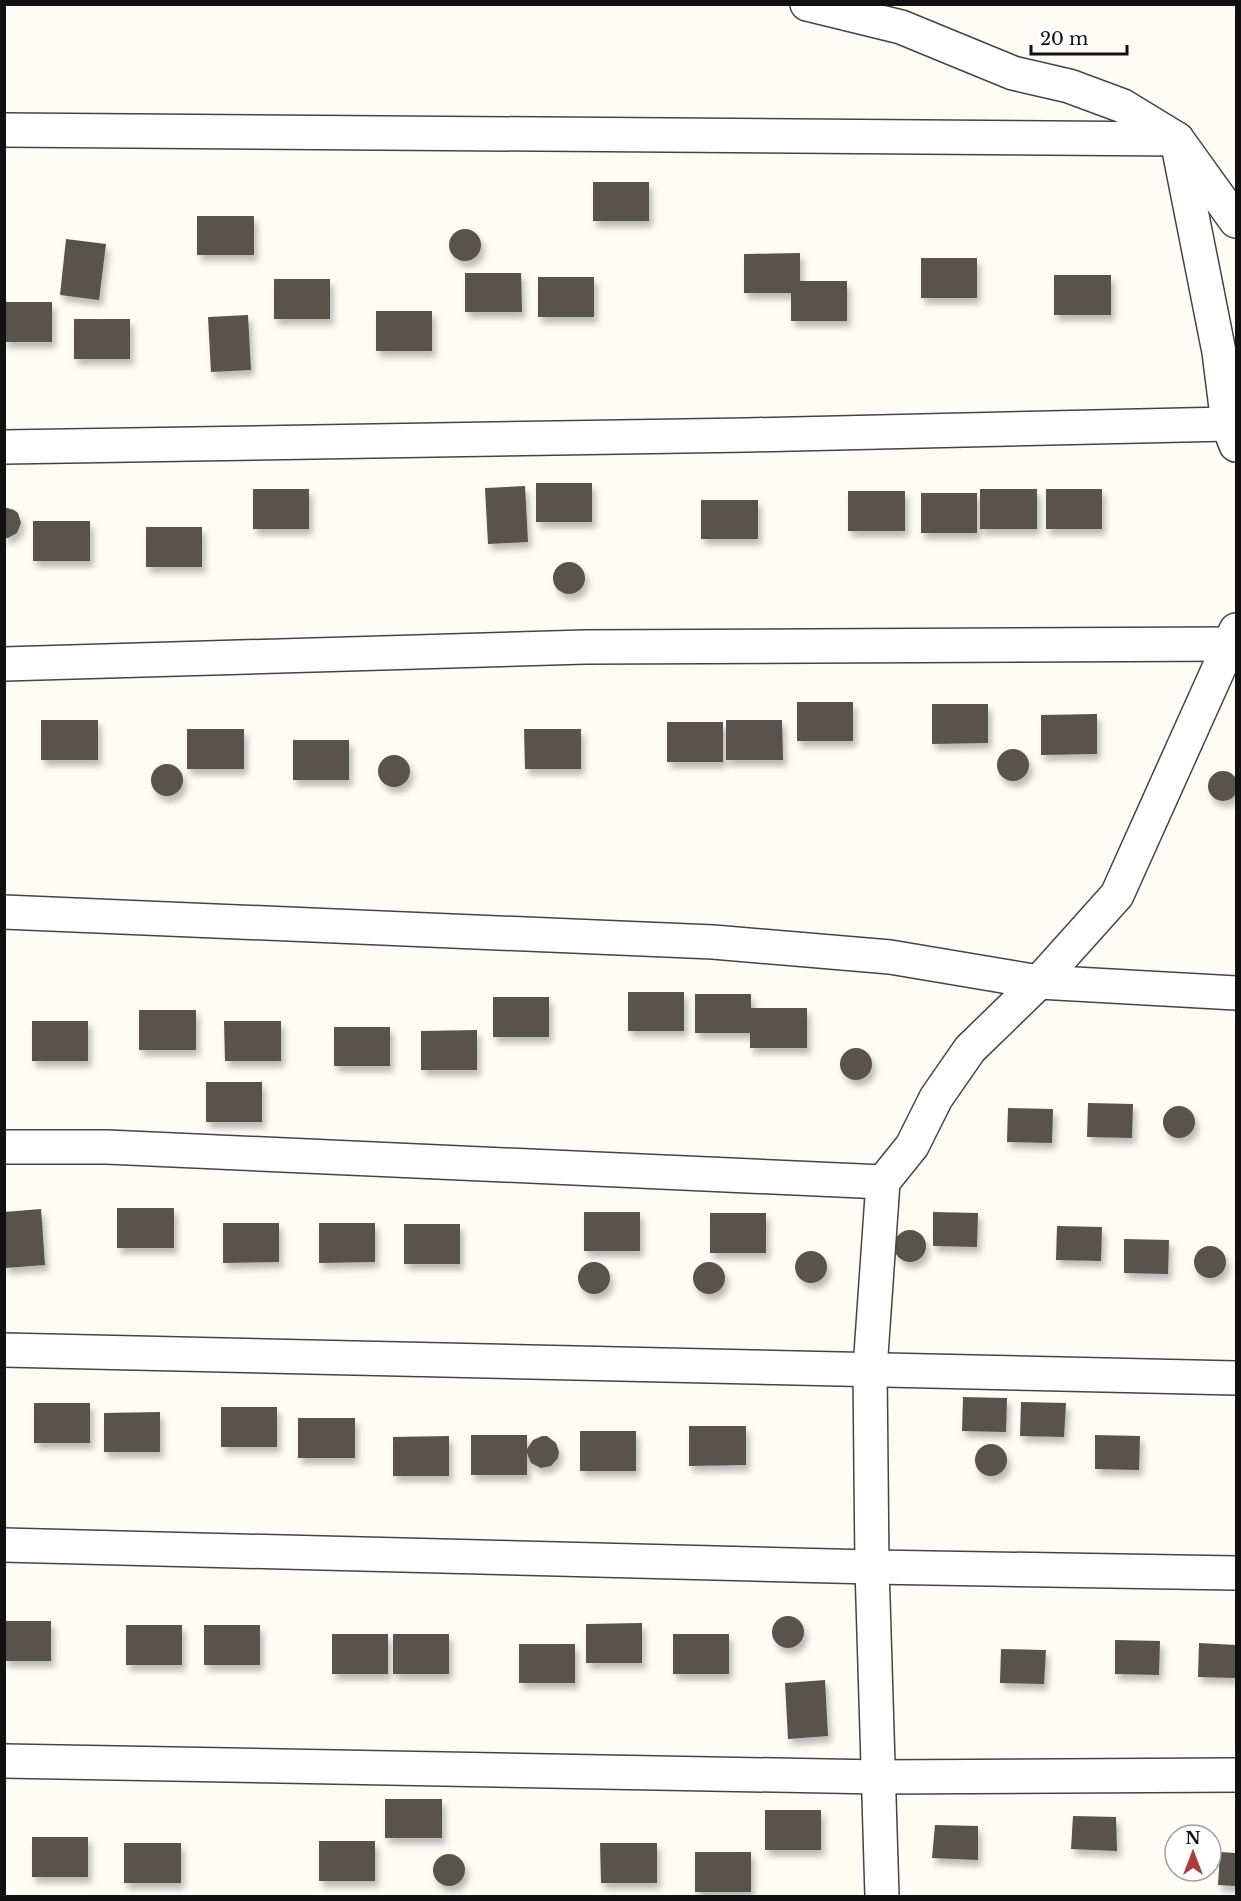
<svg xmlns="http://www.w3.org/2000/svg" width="1241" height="1901" font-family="'Libre Baskerville',serif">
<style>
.building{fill:#58524e;filter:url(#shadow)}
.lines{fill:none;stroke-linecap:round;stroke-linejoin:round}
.minor-casing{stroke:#444;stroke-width:36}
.minor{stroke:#fff;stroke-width:33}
</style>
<defs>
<filter id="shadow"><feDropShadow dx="3.5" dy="6" stdDeviation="3" flood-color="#0004"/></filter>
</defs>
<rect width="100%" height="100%" fill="#fefcf5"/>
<g class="building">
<rect x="593" y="182" width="56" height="39"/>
<rect x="197" y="216" width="57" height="39"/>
<circle cx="465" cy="245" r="16"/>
<polygon points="66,239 106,244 99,300 60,295"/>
<polygon points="800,253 800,281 847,281 847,321 791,321 791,293 744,293 744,254"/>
<rect x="921" y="258" width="56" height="40"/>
<polygon points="465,273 521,273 522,312 465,312"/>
<rect x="1054" y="275" width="57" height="40"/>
<rect x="538" y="277" width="56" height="40"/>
<rect x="274" y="279" width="56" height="40"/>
<rect x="4" y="302" width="48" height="40"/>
<rect x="376" y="311" width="56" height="40"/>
<polygon points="248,315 251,370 211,372 208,317"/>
<rect x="74" y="319" width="56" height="40"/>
<rect x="536" y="483" width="56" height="39"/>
<polygon points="525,486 528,542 488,544 485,488"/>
<rect x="253" y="489" width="56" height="40"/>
<rect x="980" y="489" width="57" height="40"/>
<rect x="1046" y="489" width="56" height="40"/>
<rect x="848" y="491" width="57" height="40"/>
<rect x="921" y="493" width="56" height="40"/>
<rect x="701" y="500" width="57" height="39"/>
<polygon points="4,507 14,510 18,513 21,523 17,533 8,538 4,538"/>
<rect x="33" y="521" width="57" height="40"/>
<rect x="146" y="527" width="56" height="40"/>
<circle cx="569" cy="578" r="16"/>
<rect x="797" y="702" width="56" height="39"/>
<polygon points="932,704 988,704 988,743 932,744"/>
<polygon points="1097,714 1097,754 1041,755 1041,715"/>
<rect x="41" y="720" width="57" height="40"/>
<polygon points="726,720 782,720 783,760 726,760"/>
<rect x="667" y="722" width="56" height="40"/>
<rect x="187" y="729" width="57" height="40"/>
<polygon points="524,729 581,729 581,769 525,769"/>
<rect x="293" y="740" width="56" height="40"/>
<circle cx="1013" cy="765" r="16"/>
<circle cx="394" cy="771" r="16"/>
<circle cx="167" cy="780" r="16"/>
<circle cx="1223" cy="786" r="15"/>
<rect x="628" y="992" width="56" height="39"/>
<polygon points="695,994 751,994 751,1008 807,1008 807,1048 750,1048 750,1033 695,1033"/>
<rect x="493" y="997" width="56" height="40"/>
<rect x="139" y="1010" width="57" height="40"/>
<rect x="32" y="1021" width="56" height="40"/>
<polygon points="224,1021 281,1021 281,1061 225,1061"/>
<rect x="334" y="1027" width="56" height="39"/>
<polygon points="477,1030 477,1070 421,1070 421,1031"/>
<circle cx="856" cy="1064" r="16"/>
<rect x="206" y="1082" width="56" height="40"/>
<polygon points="1088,1103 1133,1104 1132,1138 1087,1137"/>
<circle cx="1179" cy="1122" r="16"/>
<polygon points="1008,1108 1053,1109 1052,1143 1007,1142"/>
<rect x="117" y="1208" width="57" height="40"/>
<polygon points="41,1209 45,1265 5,1268 4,1212"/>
<rect x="584" y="1212" width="56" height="39"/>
<polygon points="933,1212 978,1213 977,1247 933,1246"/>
<rect x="710" y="1213" width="56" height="40"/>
<polygon points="223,1223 279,1223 279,1262 223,1263"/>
<polygon points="319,1223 375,1223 375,1262 319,1263"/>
<rect x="404" y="1224" width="56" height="40"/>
<polygon points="1057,1226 1102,1227 1101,1261 1056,1260"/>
<circle cx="910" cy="1246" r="16"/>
<polygon points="1124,1239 1169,1240 1168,1274 1124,1273"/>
<circle cx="1210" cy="1262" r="16"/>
<circle cx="811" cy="1267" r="16"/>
<circle cx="709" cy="1278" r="16"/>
<circle cx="594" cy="1278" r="16"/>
<polygon points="963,1397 1007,1398 1006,1432 962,1431"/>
<polygon points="1021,1402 1066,1403 1064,1437 1020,1436"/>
<rect x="34" y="1403" width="56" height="40"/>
<rect x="221" y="1407" width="56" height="40"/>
<polygon points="160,1412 160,1452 104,1452 104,1413"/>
<rect x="298" y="1418" width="57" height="40"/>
<polygon points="689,1426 746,1426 746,1465 689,1466"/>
<rect x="580" y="1431" width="56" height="40"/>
<polygon points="471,1435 527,1435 527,1449 533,1440 542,1436 547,1436 556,1443 559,1452 558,1458 551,1466 541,1468 531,1463 527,1453 527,1475 471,1475"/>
<polygon points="1095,1435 1140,1436 1139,1470 1095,1469"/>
<polygon points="449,1436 449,1476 393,1476 393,1437"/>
<circle cx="991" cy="1460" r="16"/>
<circle cx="788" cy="1632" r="16"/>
<rect x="4" y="1621" width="47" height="40"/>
<polygon points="642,1623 642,1663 586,1663 586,1624"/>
<rect x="126" y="1625" width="56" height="40"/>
<rect x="204" y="1625" width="56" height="40"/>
<rect x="332" y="1634" width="56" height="40"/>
<rect x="393" y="1634" width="56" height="40"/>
<rect x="673" y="1634" width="56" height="40"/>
<polygon points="1115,1640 1160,1641 1159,1675 1115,1674"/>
<polygon points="1199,1643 1236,1645 1236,1678 1198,1677"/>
<rect x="519" y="1644" width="56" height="39"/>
<polygon points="1001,1649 1046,1650 1044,1684 1000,1683"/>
<polygon points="825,1680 828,1736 788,1739 785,1683"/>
<rect x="385" y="1799" width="57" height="39"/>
<rect x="765" y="1810" width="56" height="40"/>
<polygon points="1073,1816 1116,1817 1117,1851 1071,1849"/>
<polygon points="935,1825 978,1826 978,1860 932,1858"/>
<rect x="32" y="1837" width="56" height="40"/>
<rect x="319" y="1841" width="56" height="40"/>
<rect x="124" y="1843" width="57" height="40"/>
<polygon points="600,1843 657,1843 657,1883 601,1883"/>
<rect x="695" y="1852" width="56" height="40"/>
<polygon points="1220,1852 1236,1853 1236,1886 1218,1885"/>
<circle cx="449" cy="1870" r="16"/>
</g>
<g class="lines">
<defs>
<g id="minor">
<polyline points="807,4 901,27 1013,73 1069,86 1123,106 1177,139 1236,221"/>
<polyline points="4,130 1177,139"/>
<polyline points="1179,150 1219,352 1228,424 1236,445"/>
<polyline points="4,447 747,435 1228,424"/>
<polyline points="4,664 585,647 1230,644"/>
<polyline points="4,912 713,942 890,957 1039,982 1236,993"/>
<polyline points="4,1147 107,1147 883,1182"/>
<polyline points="4,1350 1236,1378"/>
<polyline points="4,1545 872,1567 1236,1573"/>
<polyline points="4,1761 879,1777 1236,1775"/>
<polyline points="882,1896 872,1567 870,1369 883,1182 912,1146 936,1098 970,1049 1039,982 1117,895 1236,630"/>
</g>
</defs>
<use href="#minor" class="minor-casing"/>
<use href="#minor" class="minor"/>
</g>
<rect width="1241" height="1901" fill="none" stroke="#111111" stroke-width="12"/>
<g transform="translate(1193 1853)"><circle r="28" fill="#ffffff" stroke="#a0a0a0" stroke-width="1.5"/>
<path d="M0-4.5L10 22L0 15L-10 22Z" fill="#b0393a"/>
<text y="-9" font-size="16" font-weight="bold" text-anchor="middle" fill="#111111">N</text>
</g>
<path d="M1031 45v9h96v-9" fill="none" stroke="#111111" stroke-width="3"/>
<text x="1040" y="45" font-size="18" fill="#111111" stroke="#ffffff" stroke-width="4.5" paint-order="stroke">20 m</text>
</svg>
